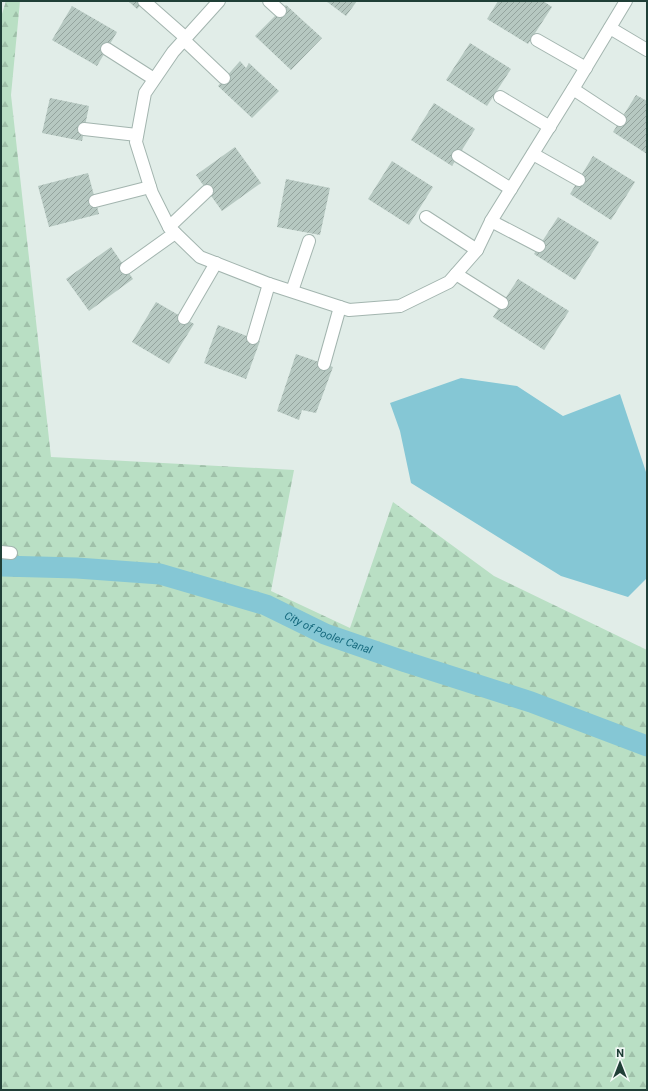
<svg xmlns="http://www.w3.org/2000/svg" width="648" height="1091" font-family="Roboto,sans-serif">
<style>
.forest{fill:url(#forest-firs)}
.water{fill:#85c7d5}
.lines{fill:none;stroke-linecap:round;stroke-linejoin:round}
.canal{stroke:#85c7d5;stroke-width:21}
.building{fill:url(#building-hatch)}
.minor-casing{stroke:#a3b5af;stroke-width:14}
.minor{stroke:#fff;stroke-width:12}
.labels{text-anchor:middle;dominant-baseline:central;stroke-width:4;stroke-linejoin:round;paint-order:stroke}
.water-label{font-size:11px;font-style:italic;fill:#166a7e;stroke:#f2f9f6}
</style>
<defs>
<pattern id="forest-firs" width="22" height="20" patternUnits="userSpaceOnUse"><rect width="22" height="20" fill="#b9dfc4"/><path d="M5 1l3.5 6h-7zM16 11l3.5 6h-7z" fill="#9fc0a9"/></pattern>
<pattern id="building-hatch" width="6" height="6" patternUnits="userSpaceOnUse"><rect width="6" height="6" fill="#b6c8c1"/><path d="M-1 1l2-2M0 6l6-6M5 7l2-2" fill="none" stroke="#94a49e"/></pattern>
</defs>
<rect width="100%" height="100%" fill="#e1ede8"/>
<polygon class="forest" points="6,1 20,1 11,95 51,457 294,470 271,591 350,628 393,502 494,576 647,650 647,1090 1,1090 1,17"/>
<polygon class="water" points="461,378 517,386 563,416 620,394 647,475 647,578 628,597 561,576 411,483 400,431 390,403"/>
<g class="lines">
<path class="canal" id="s1" d="M1,566L77,568L160,574L266,605L325,634L406,662L531,702L647,746"/>
</g>
<g class="building">
<polygon points="128,1 144,1 137,9"/>
<polygon points="326,1 357,1 346,16"/>
<polygon points="498,1 543,1 552,7 528,44 487,19"/>
<polygon points="286,5 322,38 291,70 255,36"/>
<polygon points="72,6 117,32 97,66 52,40"/>
<polygon points="470,43 511,69 487,106 446,80"/>
<polygon points="240,61 246,68 249,63 279,91 252,118 218,86"/>
<polygon points="636,95 647,101 647,154 613,132"/>
<polygon points="50,98 89,106 82,141 42,133"/>
<polygon points="434,103 475,129 452,166 411,140"/>
<polygon points="235,147 261,183 222,211 196,175"/>
<polygon points="593,156 635,182 611,220 570,194"/>
<polygon points="392,161 433,187 409,225 368,199"/>
<polygon points="88,173 99,214 49,227 38,186"/>
<polygon points="286,179 330,188 320,235 277,227"/>
<polygon points="558,217 599,242 575,280 534,254"/>
<polygon points="111,247 133,279 89,311 66,279"/>
<polygon points="518,279 569,311 544,350 493,317"/>
<polygon points="156,302 194,324 169,364 132,342"/>
<polygon points="218,325 260,341 246,379 204,363"/>
<polygon points="296,354 333,367 316,413 302,410 299,420 277,411"/>
</g>
<g class="lines">
<defs>
<g id="minor">
<polyline points="144,1 186,38"/>
<polyline points="219,1 173,52 145,93 136,142 152,193 169,227 200,257 269,284 349,310 400,306 449,282 477,250 491,221 576,84 626,1"/>
<polyline points="269,1 280,11"/>
<polyline points="610,28 647,50"/>
<polyline points="184,40 224,78"/>
<polyline points="537,40 586,68"/>
<polyline points="107,49 154,79"/>
<polyline points="573,89 620,120"/>
<polyline points="500,97 550,127"/>
<polyline points="84,129 137,135"/>
<polyline points="533,154 579,180"/>
<polyline points="458,156 511,189"/>
<polyline points="95,201 150,187"/>
<polyline points="426,217 477,250"/>
<polyline points="491,221 539,246"/>
<polyline points="169,227 207,191"/>
<polyline points="126,268 175,233"/>
<polyline points="456,274 502,303"/>
<polyline points="292,291 309,241"/>
<polyline points="184,318 216,263"/>
<polyline points="253,338 269,284"/>
<polyline points="324,364 340,307"/>
<polyline points="1,552 11,553"/>
</g>
</defs>
<use href="#minor" class="minor-casing"/>
<use href="#minor" class="minor"/>
</g>
<g class="labels">
<g class="water-label">
<text stroke="none"><textPath href="#s1" startOffset="338">City of Pooler Canal</textPath></text>
</g>
</g>
<rect width="648" height="1091" fill="none" stroke="#203f37" stroke-width="4"/>
<g transform="translate(620 1063)" stroke="#f2f9f6" stroke-width="3" paint-order="stroke">
<path d="M0-3L7 15L0 10L-7 15Z" fill="#203f37"/>
<text y="-6" font-size="11" font-weight="bold" text-anchor="middle" fill="#203f37">N</text>
</g>
</svg>
